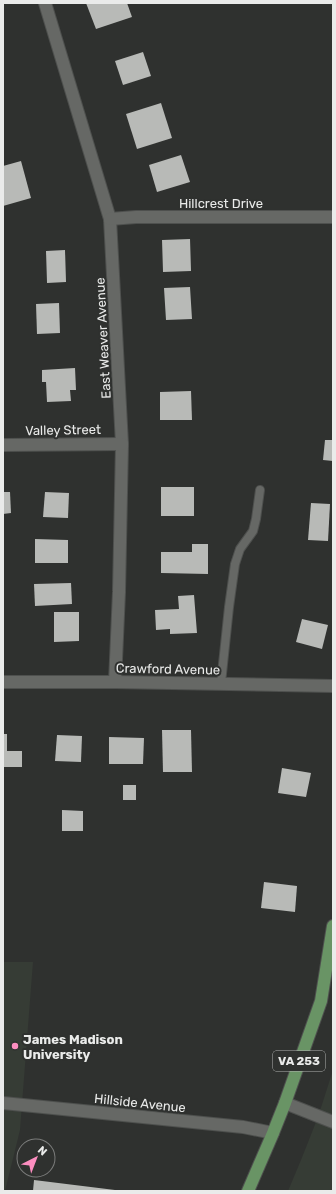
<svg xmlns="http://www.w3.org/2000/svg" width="336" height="1194" font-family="Rubik,sans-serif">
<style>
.built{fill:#363c35}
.building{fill:#b8bab7}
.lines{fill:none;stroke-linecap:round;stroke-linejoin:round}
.lane-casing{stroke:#4e504e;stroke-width:10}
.street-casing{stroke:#4e504e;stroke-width:14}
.secondary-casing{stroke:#4e504e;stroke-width:14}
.primary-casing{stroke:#4e504e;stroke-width:14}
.lane{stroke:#666865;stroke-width:8}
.street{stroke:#666865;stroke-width:12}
.secondary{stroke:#666865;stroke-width:12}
.primary{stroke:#699465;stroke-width:12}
.poi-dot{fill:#fd8ec0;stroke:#2f312f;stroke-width:1.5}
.labels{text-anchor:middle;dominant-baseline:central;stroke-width:4;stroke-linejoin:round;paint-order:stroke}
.shield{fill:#2f312f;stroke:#b2b3b2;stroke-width:1}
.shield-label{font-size:12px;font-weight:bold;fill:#eaebea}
.street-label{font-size:13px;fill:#eaebea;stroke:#2f312f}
.poi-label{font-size:13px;font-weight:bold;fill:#eaebea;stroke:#2f312f;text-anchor:start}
</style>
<rect width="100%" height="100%" fill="#2f312f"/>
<g class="built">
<polygon points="3,962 33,962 20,1130 5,1191 3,1191"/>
<polygon points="333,1070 333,1191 288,1191 301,1160 318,1117"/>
</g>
<g class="building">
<polygon points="86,3 127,3 132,17 96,29"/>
<polygon points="143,52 151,76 123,85 115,61"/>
<polygon points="161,103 172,138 137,149 126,114"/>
<polygon points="181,155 190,182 157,192 149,165"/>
<polygon points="21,161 31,198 3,206 3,166"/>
<polygon points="190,239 191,271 163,272 162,240"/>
<polygon points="65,250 66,282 47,283 46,251"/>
<polygon points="190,287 192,319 166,320 164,288"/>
<polygon points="59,303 60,333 37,334 36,304"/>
<polygon points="75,368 76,390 70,390 71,401 47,402 46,382 42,382 42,370"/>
<polygon points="191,391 192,420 160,420 160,392"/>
<polygon points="325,440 333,440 333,461 323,460"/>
<rect x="161" y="487" width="33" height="29"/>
<polygon points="3,492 10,492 11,513 3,514"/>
<polygon points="45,492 69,493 68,518 43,517"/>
<polygon points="311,503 330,504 328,541 308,540"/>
<polygon points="35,539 68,540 68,563 35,563"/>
<polygon points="192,544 208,544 208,574 161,573 161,552 192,552"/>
<polygon points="71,583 72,604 35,606 34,584"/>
<polygon points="194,595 197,633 170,634 170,629 156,630 155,610 179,609 178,596"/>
<polygon points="54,612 79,612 79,641 54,642"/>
<polygon points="302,619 328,625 322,649 296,642"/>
<polygon points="162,730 191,730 192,772 163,772"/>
<polygon points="3,734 7,734 7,751 22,751 22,767 3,767"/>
<polygon points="57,735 82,736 81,762 55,761"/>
<polygon points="109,737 144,738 143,764 109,764"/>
<polygon points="282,768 311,773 306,797 278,793"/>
<rect x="123" y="785" width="13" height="15"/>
<polygon points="62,810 83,811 83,831 62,831"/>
<polygon points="264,882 297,886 295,912 261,908"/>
<polygon points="34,1180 115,1190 114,1191 33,1191"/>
</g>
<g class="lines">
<defs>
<polyline id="lane" points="221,683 229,607 235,564 240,549 253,531 256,519 260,490"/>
<g id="street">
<polyline points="45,3 110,219 122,444 119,592 115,682"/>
<polyline points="110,219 136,217 333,217"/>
<polyline points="3,445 122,444"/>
<polyline points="3,682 115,682 333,686"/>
<polyline points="3,1103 243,1127 273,1133"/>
</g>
<polyline id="secondary" points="285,1103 333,1122"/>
<polyline id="primary" points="248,1191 273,1133 285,1103 321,1001 333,926"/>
</defs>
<use href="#lane" class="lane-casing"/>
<use href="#street" class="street-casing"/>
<use href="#secondary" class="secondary-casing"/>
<use href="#primary" class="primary-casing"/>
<use href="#lane" class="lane"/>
<use href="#street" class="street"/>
<use href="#secondary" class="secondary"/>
<use href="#primary" class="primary"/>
</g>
<circle class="poi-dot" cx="15" cy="1046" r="4"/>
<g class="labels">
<rect class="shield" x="273" y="1051" width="52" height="20" rx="3"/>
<g class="shield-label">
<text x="299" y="1061">VA 253</text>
</g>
<g class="street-label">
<text x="221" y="203">Hillcrest Drive</text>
<text transform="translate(103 338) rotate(-93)">East Weaver Avenue</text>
<text transform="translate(63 430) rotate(-1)">Valley Street</text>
<text transform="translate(168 669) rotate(1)">Crawford Avenue</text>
<text transform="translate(140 1103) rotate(6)">Hillside Avenue</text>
</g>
<g class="poi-label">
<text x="23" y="1039">James Madison<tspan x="23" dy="15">University</tspan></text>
</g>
</g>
<rect width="336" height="1194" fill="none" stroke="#eaebea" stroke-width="8"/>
<g transform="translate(36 1158) rotate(42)"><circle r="19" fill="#2f312f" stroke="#7a7b7a"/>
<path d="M0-3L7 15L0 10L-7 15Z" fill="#fd8ec0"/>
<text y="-6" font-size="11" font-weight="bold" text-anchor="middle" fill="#eaebea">N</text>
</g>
</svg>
